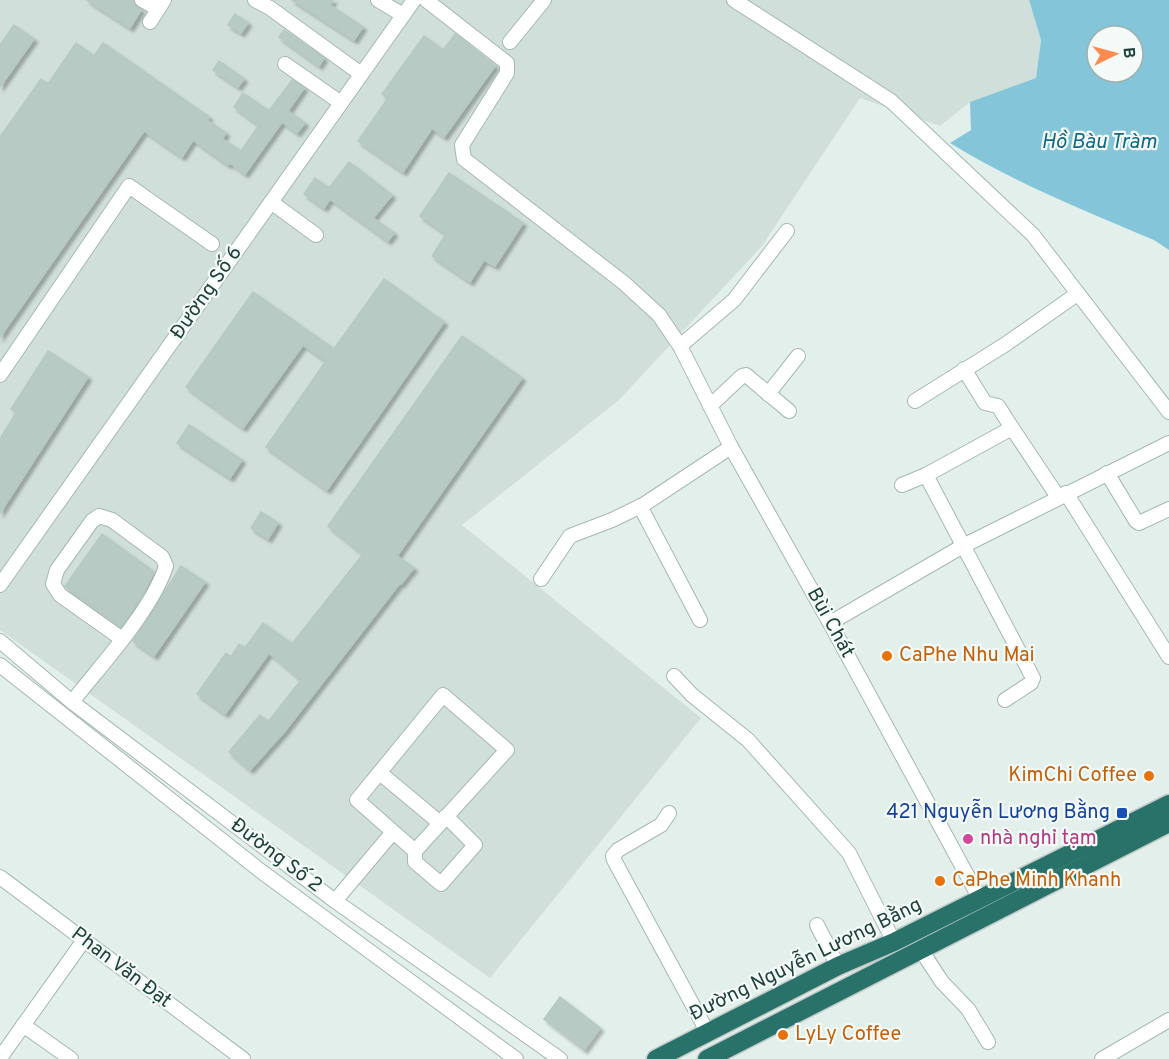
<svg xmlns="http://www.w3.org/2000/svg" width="1169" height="1059" font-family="Overpass,sans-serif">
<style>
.built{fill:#d1dfda}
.water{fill:#85c5d9;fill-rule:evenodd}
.building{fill:#b8cac4;stroke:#b5c9c2;stroke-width:1.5;filter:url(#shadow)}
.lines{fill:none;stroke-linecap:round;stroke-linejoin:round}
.minor-casing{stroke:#a5b8b2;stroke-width:16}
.highway-casing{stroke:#c1cac8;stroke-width:21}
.minor{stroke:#fff;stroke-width:14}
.highway{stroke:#287269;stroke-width:18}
.food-dot{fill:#e8710a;stroke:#f4faf8;stroke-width:2}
.transit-dot{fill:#1a4fb4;stroke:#f4faf8;stroke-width:2}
.hotel-dot{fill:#d1479c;stroke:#f4faf8;stroke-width:2}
.labels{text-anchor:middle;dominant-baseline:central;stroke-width:4.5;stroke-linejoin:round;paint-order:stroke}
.street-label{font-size:20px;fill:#20423c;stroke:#f4faf8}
.food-label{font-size:20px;fill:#c56008;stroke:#f4faf8;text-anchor:start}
.transit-label{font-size:20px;fill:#164399;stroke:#f4faf8;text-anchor:end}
.hotel-label{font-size:20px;fill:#b23c85;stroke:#f4faf8;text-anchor:start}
.water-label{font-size:21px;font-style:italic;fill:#136986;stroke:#f4faf8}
</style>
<defs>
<filter id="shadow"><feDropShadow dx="3.5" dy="3.5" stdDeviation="1.5" flood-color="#0004"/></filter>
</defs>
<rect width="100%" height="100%" fill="#e3efea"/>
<polygon class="built" points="0,0 1029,0 1041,40 1036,78 970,102 940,126 860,98 762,246 619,400 462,525 701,718 490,978 0,630"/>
<path class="water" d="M1029,0H1169V250L1154,240C1084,210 1015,183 950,143L971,130L970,102L1036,78L1041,40ZM1097,36H1133V72H1097Z"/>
<g class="building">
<polygon points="87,0 133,0 135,5 141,10 130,28"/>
<polygon points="292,0 333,0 330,5 363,27 354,40"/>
<polygon points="235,14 248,23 241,33 228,25"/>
<polygon points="14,25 34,39 0,87 0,45"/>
<polygon points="284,30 324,58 319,66 279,37"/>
<polygon points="455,34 495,66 444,137 432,128 403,172 358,141 388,98 382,94 424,36 443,50"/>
<polygon points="76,43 94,56 103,43 209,117 207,120 226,133 222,139 241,151 259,125 234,107 243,93 269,111 292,80 304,88 288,111 305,123 297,133 282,122 245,174 230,163 228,165 193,140 182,157 144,131 0,337 0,137 41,79 48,84"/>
<polygon points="219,61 244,79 238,87 213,70"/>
<polygon points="349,162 392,195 373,218 394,233 388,241 330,199 324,208 304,194 315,178 329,188"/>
<polygon points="449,173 523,223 495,266 484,260 470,282 432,256 446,234 420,216"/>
<polygon points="384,279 444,322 327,490 266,447 326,361 303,345 243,428 186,387 253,292 334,349"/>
<polygon points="462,336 522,378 397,556 414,568 401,584 400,583 285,731 250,770 229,752 260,715 268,722 301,680 269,653 225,714 197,694 226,653 231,657 239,644 245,648 263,623 292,644 363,554 328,526"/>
<polygon points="48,351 88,377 0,513 0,439 16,413 11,409"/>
<polygon points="189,425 242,460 230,478 177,443"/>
<polygon points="261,512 278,523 268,539 251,528"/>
<polygon points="102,534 154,572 142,596 121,627 65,586"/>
<polygon points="181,566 205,582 154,656 133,641"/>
<polygon points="560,997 600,1028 584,1050 544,1019"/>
</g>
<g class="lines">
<defs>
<g id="minor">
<polyline points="142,0 158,9"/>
<polyline points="255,0 270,8 361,74"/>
<polyline points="378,0 403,15"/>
<polyline points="426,0 507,63 507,73 462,145 464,159 624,283 659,315 680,346 731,447 830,623 980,899"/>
<polyline points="734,0 891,101 1033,235 1169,412"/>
<polyline points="150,22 164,0"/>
<polyline points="510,42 544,0"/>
<polyline points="285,64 341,103"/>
<polyline points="271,202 316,235"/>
<polyline points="680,346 734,300 787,231"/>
<polyline points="964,369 985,403 998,406 1012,428"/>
<polyline points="0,375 129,186 212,244"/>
<polyline points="768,394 798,356"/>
<polyline points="915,401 1006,344 1077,294"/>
<polyline points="710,406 742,376 746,375 789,411"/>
<polyline points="1107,473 1136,521 1139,523 1169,509"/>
<polyline points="902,485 926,475"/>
<polyline points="1066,493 1169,657"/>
<polyline points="640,506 700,620"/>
<polyline points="541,579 570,536 612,520 643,505 731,447"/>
<polyline points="0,585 414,0"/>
<polyline points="830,623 963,546 1169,443"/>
<polyline points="0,641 72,702 335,901 560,1059"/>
<polyline points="0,665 262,872 516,1059"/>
<polyline points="674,676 692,695 748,740 849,853 894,942"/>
<polyline points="1005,700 1031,683 1033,678 926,475 1012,428 1058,497"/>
<path d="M72,702C102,664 152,610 166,566L162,557L112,520L99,516L92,521L57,570L53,584L60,595L122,639"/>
<polyline points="380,773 440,823"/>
<polyline points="669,813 661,825 618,850 613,856 614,860 708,1033"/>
<polyline points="415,851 357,800 443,695 507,750 415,851 415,862 441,884 475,845 446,816"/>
<polyline points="0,877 243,1059"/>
<polyline points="335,901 393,832"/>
<polyline points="817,925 838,966"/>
<polyline points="921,950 942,982 968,1009 988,1042"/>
<polyline points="23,1025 71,1059"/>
<polyline points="0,1058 84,940"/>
<polyline points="1102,1059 1169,1020"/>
</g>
<g id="highway">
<polyline points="656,1059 838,966 894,942 1169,804"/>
<polyline points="707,1059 1169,823"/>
</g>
</defs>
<use href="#minor" class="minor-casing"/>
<use href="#highway" class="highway-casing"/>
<use href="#minor" class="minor"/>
<use href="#highway" class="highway"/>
</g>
<g class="food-dot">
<circle cx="887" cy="656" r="6"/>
<circle cx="1149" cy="776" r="6"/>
<circle cx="940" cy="881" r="6"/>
<circle cx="783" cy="1035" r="6"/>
</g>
<rect class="transit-dot" x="1116" y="807" width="12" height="12" rx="3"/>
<circle class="hotel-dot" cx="968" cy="839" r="6"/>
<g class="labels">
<g class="street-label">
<text transform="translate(207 293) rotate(-55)">Đường Số 6</text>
<text transform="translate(830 623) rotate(61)">Bùi Chát</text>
<text transform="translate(276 856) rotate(37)">Đường Số 2</text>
<text transform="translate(806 960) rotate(-26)">Đường Nguyễn Lương Bằng</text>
<text transform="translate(121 968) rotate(37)">Phan Văn Đạt</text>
</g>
<g class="food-label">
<text x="899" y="656">CaPhe Nhu Mai</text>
<text x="1137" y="776" text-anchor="end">KimChi Coffee</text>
<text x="952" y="881">CaPhe Minh Khanh</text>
<text x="795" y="1035">LyLy Coffee</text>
</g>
<g class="transit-label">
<text x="1110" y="813">421 Nguyễn Lương Bằng</text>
</g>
<g class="hotel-label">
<text x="980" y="839">nhà nghỉ tạm</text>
</g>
<g class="water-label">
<text x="1099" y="142">Hồ Bàu Tràm</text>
</g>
</g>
<g transform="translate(1115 54) rotate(85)"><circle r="28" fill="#f4faf8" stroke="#9fb0ad" stroke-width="1.5"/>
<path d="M0-4.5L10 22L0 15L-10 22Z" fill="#ff8b51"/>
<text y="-9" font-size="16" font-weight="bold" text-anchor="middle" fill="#20423c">B</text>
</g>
</svg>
